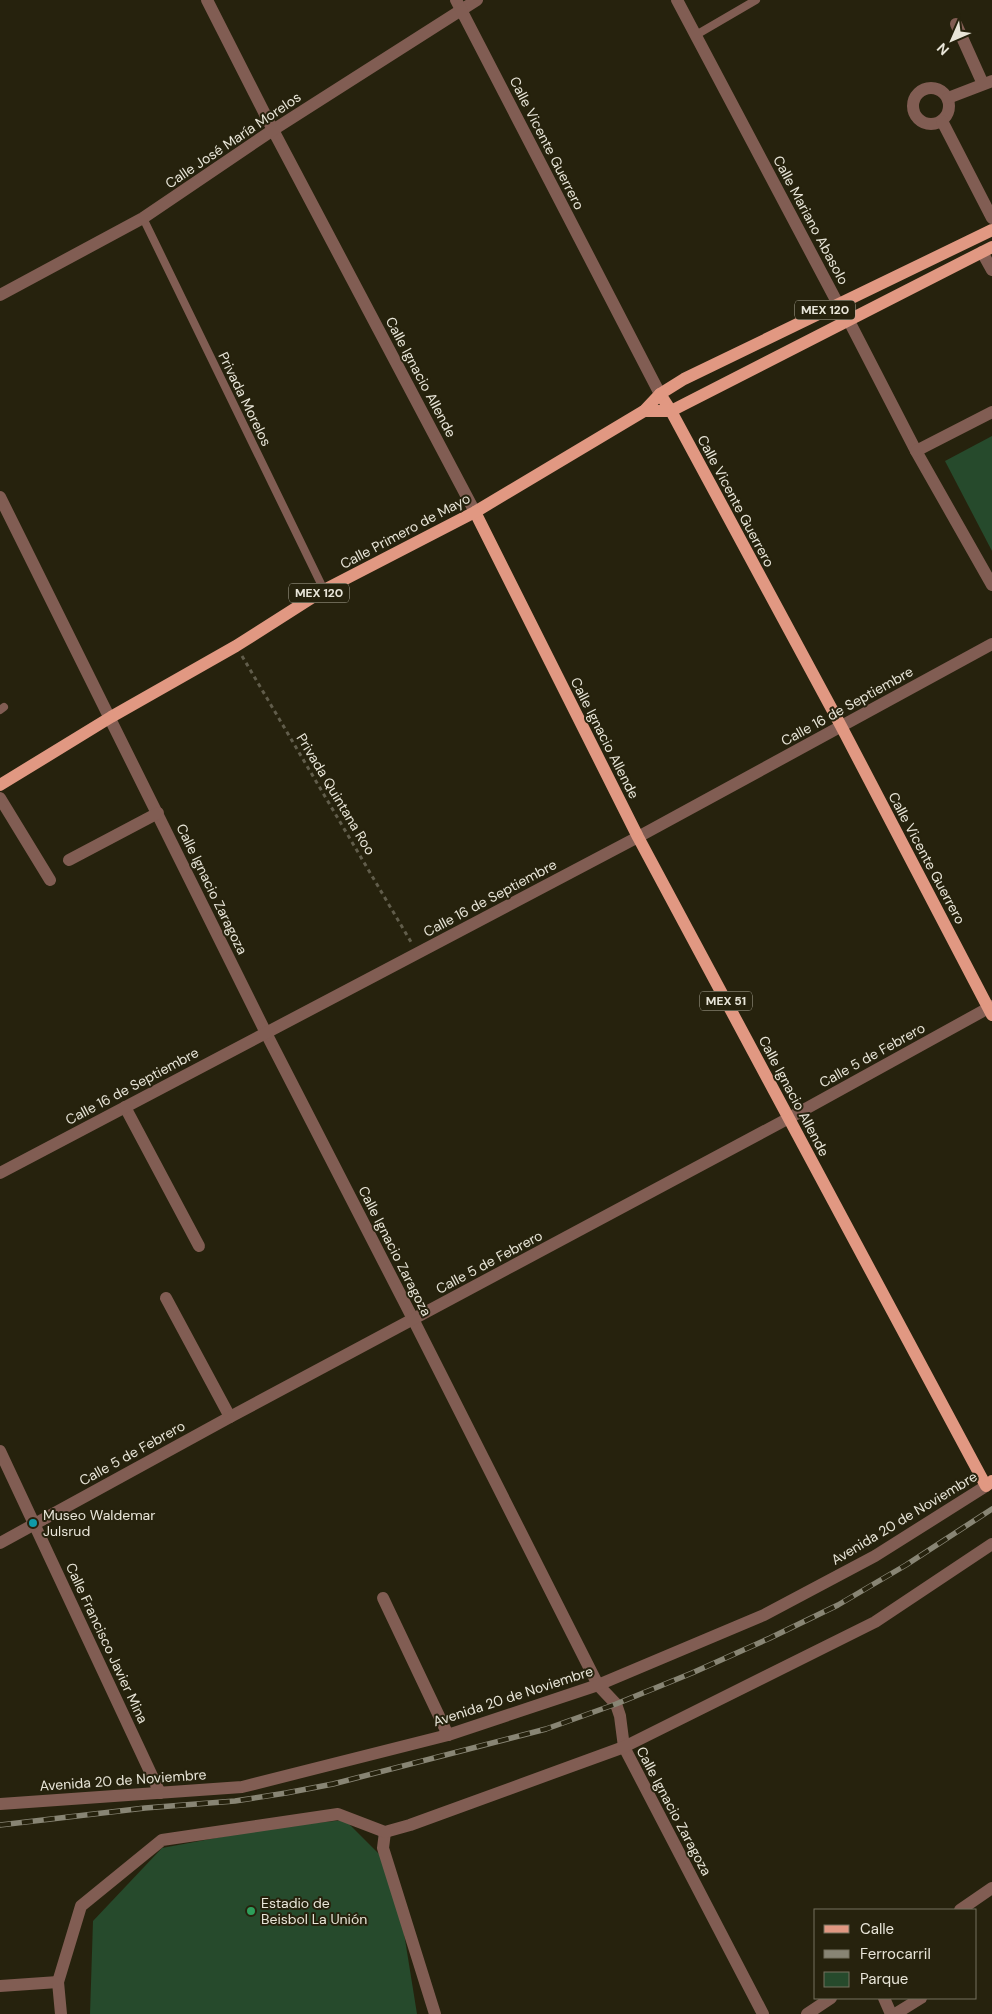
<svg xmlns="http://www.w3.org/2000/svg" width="992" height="2014" font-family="'DM Sans',sans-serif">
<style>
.green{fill:#264a2c}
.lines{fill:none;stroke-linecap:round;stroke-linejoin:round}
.path{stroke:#615d4b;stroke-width:3;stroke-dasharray:4 4;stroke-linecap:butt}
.service{stroke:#815d53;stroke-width:8}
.minor{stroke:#815d53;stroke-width:12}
.tertiary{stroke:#815d53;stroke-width:12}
.primary{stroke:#e19882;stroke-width:12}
.rail-casing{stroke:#888574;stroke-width:5.5}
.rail{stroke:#26220d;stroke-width:4;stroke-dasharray:11;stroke-linecap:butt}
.culture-dot{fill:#0f9aa8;stroke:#26220d;stroke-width:2}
.leisure-dot{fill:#2e9e5b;stroke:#26220d;stroke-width:2}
.labels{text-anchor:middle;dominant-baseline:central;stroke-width:4;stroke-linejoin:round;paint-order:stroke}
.shield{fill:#26220d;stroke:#aeaa9b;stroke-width:1}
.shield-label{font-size:12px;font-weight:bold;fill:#e8e5d8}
.street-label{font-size:14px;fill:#e8e5d8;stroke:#26220d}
.poi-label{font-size:14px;fill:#e8e5d8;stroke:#26220d;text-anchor:start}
</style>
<rect width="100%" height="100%" fill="#26220d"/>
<g class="green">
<polygon points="992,436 992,551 945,461"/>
<polygon points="345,1820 381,1856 399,1902 417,2014 90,2014 93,1921 162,1848 275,1827"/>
</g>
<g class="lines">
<polyline class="path" points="242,656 411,942"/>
<g class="service">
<polyline points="696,35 756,0"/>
<polyline points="143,218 324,590"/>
<polyline points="0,710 4,707"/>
</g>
<g class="minor">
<polyline points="207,0 273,130 475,512"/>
<polyline points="677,0 838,304 849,321 916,451 992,585"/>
<polyline points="956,24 983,84"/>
<circle cx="931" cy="106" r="18"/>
<polyline points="948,98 992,81"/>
<polyline points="942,121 992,218"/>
<polyline points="982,252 992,270"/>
<polyline points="0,295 143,218 273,130 477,0"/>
<polyline points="916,451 992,412"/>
<polyline points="0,497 266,1033 413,1319 598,1685 616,1704 620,1716 624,1747 763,2014"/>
<polyline points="0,798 50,880"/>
<polyline points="69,860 158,813"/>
<polyline points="125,1107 199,1246"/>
<polyline points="0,1173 638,837 992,644"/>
<polyline points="166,1298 230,1417"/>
<polyline points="0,1451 160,1793"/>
<polyline points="0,1543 230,1417 789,1118 992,1006"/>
<polyline points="383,1598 448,1735"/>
<polyline points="0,1804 242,1787 448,1735 598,1685 764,1615 875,1556 986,1486"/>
<polyline points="385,1832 383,1848 435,2014"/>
<polyline points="960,1910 992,1888"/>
<polyline points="0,1986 58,1982"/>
<polyline points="884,1998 891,2014"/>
<polyline points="61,2014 58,1982 81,1906 162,1840 338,1814 385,1832 410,1825 624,1747 875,1622 992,1544"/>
<polyline points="807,2014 831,1998"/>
<polyline points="895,2014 921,1998"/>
</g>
<polyline class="tertiary" points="456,0 660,394"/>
<g class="primary">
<polyline points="660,394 671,411 841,726 992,1015"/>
<polyline points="644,411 671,411 992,247"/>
<polyline points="475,512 638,837 986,1486 992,1481"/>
<polyline points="0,785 111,717 236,646 324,590 475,512 644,411 660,394 684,379 992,230"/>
</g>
<defs>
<polyline id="rail" points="0,1825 145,1808 235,1801 286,1793 333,1784 546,1729 616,1704 692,1673 770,1638 838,1605 906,1565 992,1509"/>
</defs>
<use href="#rail" class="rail-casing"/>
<use href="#rail" class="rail"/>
</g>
<circle class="culture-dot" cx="33" cy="1523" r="5"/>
<circle class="leisure-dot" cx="251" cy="1911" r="5"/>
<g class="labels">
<g class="shield">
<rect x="795" y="300.5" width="60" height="19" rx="4"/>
<rect x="289" y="583.5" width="60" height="19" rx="4"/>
<rect x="700" y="991.5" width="52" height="19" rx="4"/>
</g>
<g class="shield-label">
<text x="825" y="310">MEX 120</text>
<text x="319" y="593">MEX 120</text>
<text x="726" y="1001">MEX 51</text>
</g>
<g class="street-label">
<text transform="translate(233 140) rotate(-34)">Calle José María Morelos</text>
<text transform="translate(547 143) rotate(63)">Calle Vicente Guerrero</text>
<text transform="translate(811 220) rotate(62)">Calle Mariano Abasolo</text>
<text transform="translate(421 377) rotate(62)">Calle Ignacio Allende</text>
<text transform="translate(245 399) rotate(64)">Privada Morelos</text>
<text transform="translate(736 501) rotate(62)">Calle Vicente Guerrero</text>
<text transform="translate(405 531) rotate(-28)">Calle Primero de Mayo</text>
<text transform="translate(847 706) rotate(-29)">Calle 16 de Septiembre</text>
<text transform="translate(605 738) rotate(63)">Calle Ignacio Allende</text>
<text transform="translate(336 794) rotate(59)">Privada Quintana Roo</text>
<text transform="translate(927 858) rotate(62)">Calle Vicente Guerrero</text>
<text transform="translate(212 889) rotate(64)">Calle Ignacio Zaragoza</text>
<text transform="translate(490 898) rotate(-28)">Calle 16 de Septiembre</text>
<text transform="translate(872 1055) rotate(-29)">Calle 5 de Febrero</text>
<text transform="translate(132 1086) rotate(-28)">Calle 16 de Septiembre</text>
<text transform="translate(794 1096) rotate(62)">Calle Ignacio Allende</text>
<text transform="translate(395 1251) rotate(63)">Calle Ignacio Zaragoza</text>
<text transform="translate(489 1262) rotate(-28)">Calle 5 de Febrero</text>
<text transform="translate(132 1453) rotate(-29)">Calle 5 de Febrero</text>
<text transform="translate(904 1518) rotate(-31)">Avenida 20 de Noviembre</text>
<text transform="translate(107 1643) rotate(65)">Calle Francisco Javier Mina</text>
<text transform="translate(513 1696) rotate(-18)">Avenida 20 de Noviembre</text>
<text transform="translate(123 1780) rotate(-4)">Avenida 20 de Noviembre</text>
<text transform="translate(674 1811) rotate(62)">Calle Ignacio Zaragoza</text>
</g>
<g class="poi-label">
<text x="43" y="1515">Museo Waldemar<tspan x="43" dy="16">Julsrud</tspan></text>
<text x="261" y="1903">Estadio de<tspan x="261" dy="16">Beisbol La Unión</tspan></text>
</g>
</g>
<rect x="814" y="1909" width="162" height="90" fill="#26220d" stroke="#74705e"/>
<rect x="824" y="1925" width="25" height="8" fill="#e19882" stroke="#74705e"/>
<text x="860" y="1934" font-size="15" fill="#e8e5d8">Calle</text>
<rect x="824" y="1950" width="25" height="8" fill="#888574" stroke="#74705e"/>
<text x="860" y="1959" font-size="15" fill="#e8e5d8">Ferrocarril</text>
<rect x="824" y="1972" width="25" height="15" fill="#264a2c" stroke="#74705e"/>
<text x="860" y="1984" font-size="15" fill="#e8e5d8">Parque</text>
<g transform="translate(952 40) rotate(225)" stroke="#26220d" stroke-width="4" paint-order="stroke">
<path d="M0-4L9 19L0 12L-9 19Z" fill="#e8e5d8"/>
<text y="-8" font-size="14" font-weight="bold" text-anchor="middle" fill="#e8e5d8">N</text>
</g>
</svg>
